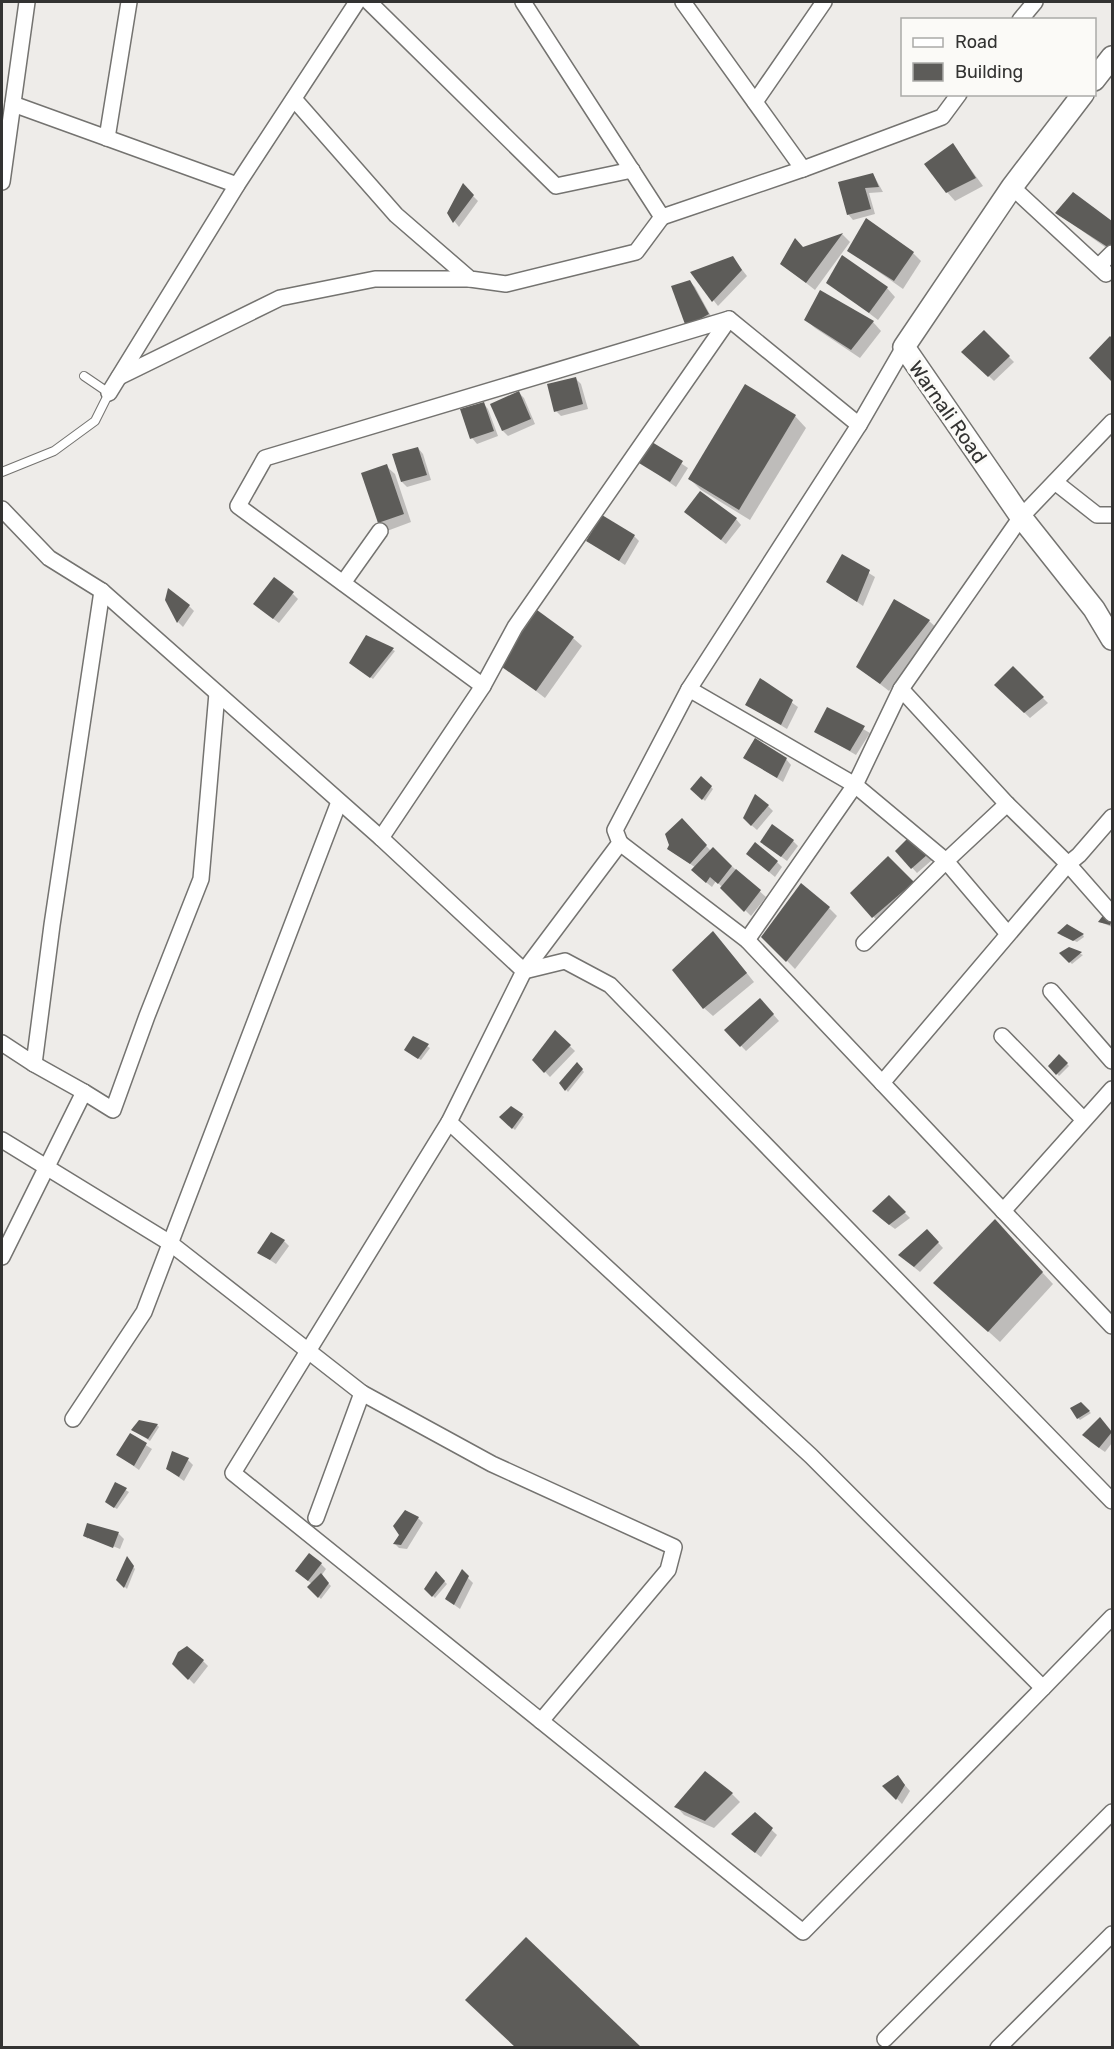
<svg xmlns="http://www.w3.org/2000/svg" width="1114" height="2049" font-family="Rubik,sans-serif">
<style>
.shadow{fill:#0003}
.building{fill:#5d5c59}
.lines{fill:none;stroke-linecap:round;stroke-linejoin:round}
.lane-casing{stroke:#747370;stroke-width:10}
.street-casing{stroke:#747370;stroke-width:18}
.secondary-casing{stroke:#747370;stroke-width:24}
.lane{stroke:#fff;stroke-width:8}
.street{stroke:#fff;stroke-width:15}
.secondary{stroke:#fff;stroke-width:21}
.labels{text-anchor:middle;dominant-baseline:central;stroke-width:6;stroke-linejoin:round;paint-order:stroke}
.street-label{font-size:20px;fill:#333332;stroke:#fbfaf7}
</style>
<rect width="100%" height="100%" fill="#eeece9"/>
<g class="shadow">
<polygon points="953,145 983,186 955,201 947,192"/>
<polygon points="873,174 883,192 869,193 875,214 853,220 848,214"/>
<polygon points="463,186 478,201 459,227 448,213"/>
<polygon points="1073,194 1112,223 1112,252 1057,213"/>
<polygon points="842,234 850,242 815,290 782,264 803,248"/>
<polygon points="849,251 913,253 921,261 903,289"/>
<polygon points="732,257 747,276 718,306 692,273"/>
<polygon points="690,282 695,287 713,320 687,326"/>
<polygon points="828,282 887,288 895,297 878,320"/>
<polygon points="806,320 873,322 881,331 860,358 815,328"/>
<polygon points="984,332 1014,362 994,381 964,352"/>
<polygon points="1110,338 1112,340 1112,380 1091,358"/>
<polygon points="575,378 581,384 588,409 561,416 556,411"/>
<polygon points="745,386 795,416 806,428 750,520 701,490 690,479"/>
<polygon points="519,393 524,398 535,424 508,436 503,431"/>
<polygon points="483,403 488,409 498,436 477,444 472,438"/>
<polygon points="648,441 688,468 676,487 636,459"/>
<polygon points="418,448 423,454 431,480 407,487 402,482"/>
<polygon points="386,466 395,474 411,522 387,531 379,522"/>
<polygon points="691,517 736,519 741,525 726,544"/>
<polygon points="634,536 639,541 625,565 588,541"/>
<polygon points="842,556 875,577 863,606 828,582"/>
<polygon points="293,594 298,599 279,623 260,609"/>
<polygon points="189,606 194,611 183,627 178,622"/>
<polygon points="929,621 938,629 889,691 858,667"/>
<polygon points="367,637 395,651 373,679 353,665"/>
<polygon points="573,638 582,646 545,698 501,664"/>
<polygon points="1013,668 1048,703 1030,718 996,685"/>
<polygon points="760,680 798,707 787,729 747,705"/>
<polygon points="828,709 870,733 856,755 815,731"/>
<polygon points="745,758 786,759 791,765 783,782"/>
<polygon points="701,778 713,789 705,801 692,789"/>
<polygon points="768,806 773,811 757,830 750,824"/>
<polygon points="681,820 711,851 713,849 766,897 751,916 716,881 712,887 698,876 696,868 669,849"/>
<polygon points="908,840 932,860 917,873 897,851"/>
<polygon points="793,841 798,846 787,861 768,847"/>
<polygon points="888,858 921,891 881,925 852,893"/>
<polygon points="753,859 777,862 782,867 775,877"/>
<polygon points="829,908 837,916 795,969 763,936"/>
<polygon points="1105,915 1112,922 1112,927 1100,922"/>
<polygon points="1067,926 1083,935 1084,937 1077,942 1061,935"/>
<polygon points="721,941 754,982 713,1016 704,1008"/>
<polygon points="1069,949 1083,955 1072,964 1061,953"/>
<polygon points="765,1005 779,1021 746,1051 726,1030"/>
<polygon points="555,1032 575,1051 550,1077 534,1060"/>
<polygon points="413,1038 430,1048 421,1060 408,1052"/>
<polygon points="1059,1056 1069,1066 1059,1076 1050,1066"/>
<polygon points="577,1064 584,1072 568,1092 561,1083"/>
<polygon points="522,1115 524,1117 515,1130 501,1117"/>
<polygon points="889,1197 910,1218 895,1229 879,1217"/>
<polygon points="927,1231 943,1248 920,1272 905,1260"/>
<polygon points="1006,1233 1053,1284 1000,1342 935,1283"/>
<polygon points="284,1241 289,1246 276,1264 259,1253"/>
<polygon points="1080,1404 1091,1413 1080,1420 1078,1418"/>
<polygon points="1100,1420 1112,1433 1112,1443 1105,1452 1089,1441"/>
<polygon points="157,1425 159,1427 150,1441 133,1430"/>
<polygon points="130,1435 152,1449 139,1470 118,1455"/>
<polygon points="188,1460 193,1465 184,1481 167,1469"/>
<polygon points="115,1484 129,1492 117,1509 109,1504"/>
<polygon points="418,1518 423,1523 407,1549 399,1548 395,1544"/>
<polygon points="88,1525 119,1534 124,1539 120,1549 88,1536 88,1539 84,1535"/>
<polygon points="127,1559 135,1569 127,1589 118,1580"/>
<polygon points="321,1564 326,1569 321,1576 331,1586 321,1599 309,1587 312,1584 302,1576"/>
<polygon points="462,1572 473,1583 460,1609 446,1599"/>
<polygon points="436,1573 447,1584 435,1598 426,1589"/>
<polygon points="203,1661 208,1666 194,1684 174,1664"/>
<polygon points="898,1777 910,1791 902,1804 885,1786"/>
<polygon points="732,1794 740,1802 714,1828 684,1815 676,1806"/>
<polygon points="755,1814 777,1835 761,1857 738,1839"/>
</g>
<g class="building">
<polygon points="953,143 976,178 946,193 924,164"/>
<polygon points="873,173 879,187 865,188 871,209 847,215 838,182"/>
<polygon points="463,183 474,195 453,223 447,213"/>
<polygon points="1073,192 1112,221 1112,245 1109,248 1055,213"/>
<polygon points="866,218 914,252 894,281 847,251"/>
<polygon points="843,233 806,283 780,264 795,238 803,247"/>
<polygon points="842,255 888,287 869,313 826,283"/>
<polygon points="733,256 742,270 712,302 690,272"/>
<polygon points="690,280 709,314 686,327 671,286"/>
<polygon points="820,290 874,321 851,350 804,320"/>
<polygon points="984,330 1010,356 988,377 961,352"/>
<polygon points="1110,336 1112,338 1112,382 1089,358"/>
<polygon points="576,377 583,404 554,412 547,384"/>
<polygon points="745,384 796,415 739,510 688,479"/>
<polygon points="519,391 531,419 502,431 490,404"/>
<polygon points="484,402 494,431 470,439 460,409"/>
<polygon points="647,439 683,461 670,482 634,460"/>
<polygon points="418,447 427,475 401,482 392,454"/>
<polygon points="387,464 404,514 378,523 361,473"/>
<polygon points="700,491 737,518 721,540 684,512"/>
<polygon points="602,515 635,535 619,561 586,541"/>
<polygon points="842,554 870,570 857,602 826,582"/>
<polygon points="274,577 294,592 273,619 253,604"/>
<polygon points="168,588 190,605 177,623 165,600"/>
<polygon points="894,599 930,620 880,684 856,667"/>
<polygon points="537,610 574,637 536,691 499,665"/>
<polygon points="366,635 394,648 370,678 349,663"/>
<polygon points="1013,666 1044,697 1024,713 994,685"/>
<polygon points="760,678 793,700 781,725 745,705"/>
<polygon points="827,707 865,726 850,751 814,732"/>
<polygon points="755,738 787,758 777,778 743,758"/>
<polygon points="701,776 712,786 702,800 690,789"/>
<polygon points="755,794 769,805 751,826 743,818"/>
<polygon points="682,818 707,845 690,864 667,849 669,845 665,834"/>
<polygon points="772,824 794,840 781,857 760,842"/>
<polygon points="908,838 928,854 911,869 895,851"/>
<polygon points="755,842 778,861 769,872 746,854"/>
<polygon points="713,847 732,866 718,884 710,877 706,883 691,870"/>
<polygon points="888,856 914,882 872,918 850,893"/>
<polygon points="736,869 761,890 744,912 720,888"/>
<polygon points="801,883 830,907 786,962 761,937"/>
<polygon points="1105,913 1112,920 1110,925 1098,922"/>
<polygon points="1067,924 1084,934 1073,941 1057,933"/>
<polygon points="713,931 747,973 703,1009 672,970"/>
<polygon points="1069,947 1082,952 1069,963 1059,953"/>
<polygon points="760,998 774,1014 740,1047 724,1030"/>
<polygon points="555,1030 571,1045 544,1073 532,1060"/>
<polygon points="413,1036 429,1044 418,1059 404,1050"/>
<polygon points="1059,1054 1068,1063 1056,1075 1048,1066"/>
<polygon points="577,1062 583,1069 565,1091 559,1083"/>
<polygon points="511,1106 523,1114 512,1129 499,1117"/>
<polygon points="889,1195 906,1212 889,1225 872,1211"/>
<polygon points="995,1219 1043,1272 988,1332 933,1283"/>
<polygon points="927,1229 939,1242 914,1267 898,1255"/>
<polygon points="271,1232 285,1240 270,1260 257,1253"/>
<polygon points="1081,1402 1090,1411 1077,1419 1070,1408"/>
<polygon points="1100,1417 1112,1432 1099,1448 1082,1435"/>
<polygon points="139,1420 158,1424 148,1439 131,1430"/>
<polygon points="130,1433 147,1443 134,1466 116,1455"/>
<polygon points="172,1451 189,1458 179,1477 166,1469"/>
<polygon points="115,1482 127,1488 114,1508 105,1502"/>
<polygon points="405,1510 419,1517 401,1545 393,1544 399,1535 393,1526"/>
<polygon points="87,1523 119,1532 113,1548 83,1536"/>
<polygon points="309,1553 322,1563 308,1581 295,1571"/>
<polygon points="127,1556 134,1566 124,1588 116,1580"/>
<polygon points="462,1569 469,1576 454,1605 445,1599"/>
<polygon points="436,1571 445,1581 432,1597 424,1589"/>
<polygon points="321,1573 329,1583 318,1598 307,1587"/>
<polygon points="187,1646 204,1660 188,1680 172,1664 178,1652"/>
<polygon points="705,1771 733,1793 705,1821 674,1807"/>
<polygon points="898,1775 905,1785 896,1800 882,1786"/>
<polygon points="755,1812 773,1828 755,1853 731,1834"/>
<polygon points="526,1937 642,2048 516,2048 465,2000"/>
</g>
<g class="lines">
<defs>
<polyline id="lane" points="2,472 54,451 95,421 109,393 84,376"/>
<g id="street">
<polyline points="369,2 556,186 632,170"/>
<polyline points="523,2 662,217 803,169"/>
<polyline points="683,2 803,169 942,117 959,94"/>
<polyline points="1020,20 1035,2"/>
<polyline points="294,99 396,215 470,279 506,284 636,252 662,217"/>
<polyline points="755,102 824,2"/>
<polyline points="13,104 237,185"/>
<polyline points="107,138 129,2"/>
<polyline points="2,182 27,2"/>
<polyline points="1012,187 1106,274"/>
<polyline points="1106,273 1100,265 1112,253"/>
<polyline points="904,347 859,425 689,689 615,830 620,843 524,971 449,1122 233,1473 803,1932 1043,1688"/>
<polyline points="119,377 280,298 375,279 470,279"/>
<polyline points="109,393 237,185 357,2"/>
<polyline points="1055,482 1097,515 1112,515"/>
<polyline points="2,509 49,558 102,591 381,838 524,971 565,961 610,985 1112,1501"/>
<polyline points="343,583 380,531"/>
<polyline points="483,686 238,506 265,458 729,319"/>
<polyline points="689,689 855,785 946,861 1007,804"/>
<polyline points="901,689 1007,804 1068,864 1079,855 1112,817"/>
<polyline points="381,838 483,686 515,627 729,319 859,425"/>
<polyline points="620,843 747,940 1112,1326"/>
<polyline points="747,940 855,785 901,689 1021,517 1112,422"/>
<polyline points="864,943 946,861 1008,934"/>
<polyline points="1051,991 1112,1061"/>
<polyline points="1002,1036 1083,1119"/>
<polyline points="2,1043 34,1064 52,925 102,591"/>
<polyline points="34,1064 84,1092"/>
<polyline points="882,1083 1068,864 1112,914"/>
<polyline points="449,1122 811,1456 1043,1688 1112,1617"/>
<polyline points="2,1140 170,1243 362,1393 316,1518"/>
<polyline points="1003,1211 1112,1089"/>
<polyline points="2,1257 84,1092 113,1110 147,1016 201,879 217,693"/>
<polyline points="362,1393 492,1464 674,1547 668,1570 541,1721"/>
<polyline points="73,1419 144,1312 339,802"/>
<polyline points="885,2039 1112,1812"/>
<polyline points="998,2048 1112,1934"/>
</g>
<g id="secondary">
<polyline points="1094,80 1112,57"/>
<polyline points="1083,94 1012,187 904,347 1021,517 1094,609 1112,639"/>
</g>
</defs>
<use href="#lane" class="lane-casing"/>
<use href="#street" class="street-casing"/>
<use href="#secondary" class="secondary-casing"/>
<use href="#lane" class="lane"/>
<use href="#street" class="street"/>
<use href="#secondary" class="secondary"/>
</g>
<g class="labels">
<g class="street-label">
<text transform="translate(948 412) rotate(55)">Warnali Road</text>
</g>
</g>
<rect width="1114" height="2049" fill="none" stroke="#333332" stroke-width="6"/>
<rect x="901" y="18" width="195" height="78" fill="#fbfaf7" stroke="#abaaa8" stroke-width="1.5"/>
<rect x="913" y="38" width="30" height="9" fill="#ffffff" stroke="#abaaa8" stroke-width="1.5"/>
<text x="955" y="48" font-size="18" fill="#333332">Road</text>
<rect x="913" y="63" width="30" height="18" fill="#5d5c59" stroke="#abaaa8" stroke-width="1.5"/>
<text x="955" y="78" font-size="18" fill="#333332">Building</text>
</svg>
